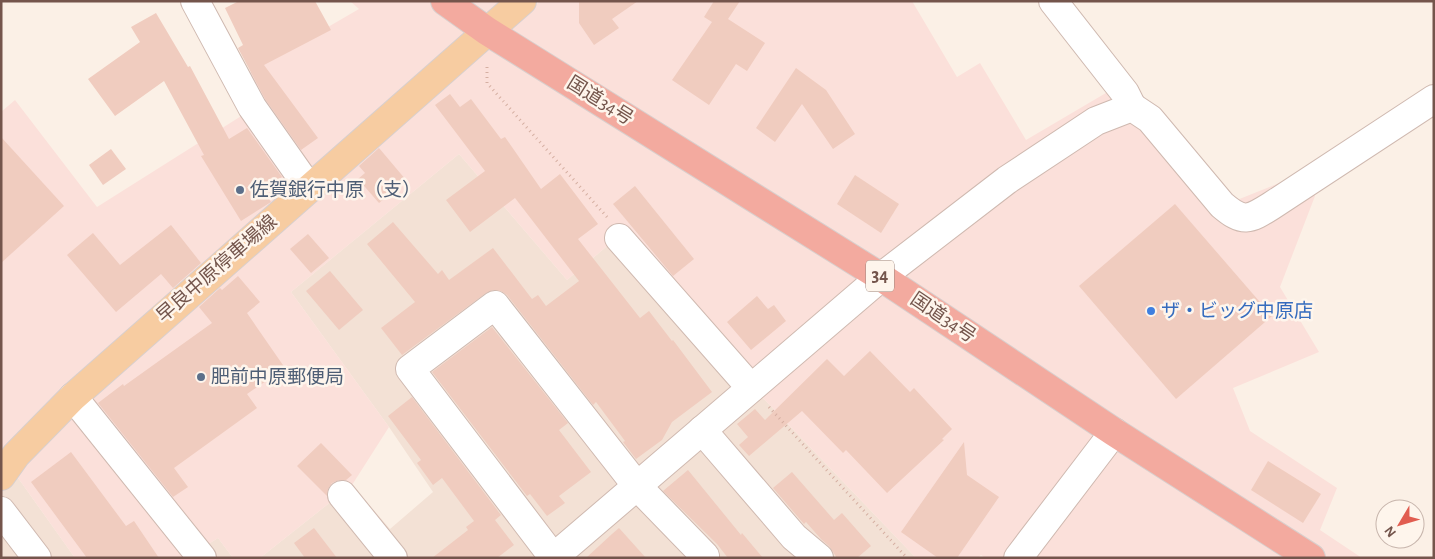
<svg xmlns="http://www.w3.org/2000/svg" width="1435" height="559" font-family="'Alegreya Sans','Noto Sans JP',sans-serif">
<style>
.residential{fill:#f3e1d5}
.commercial{fill:#fbe0da}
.building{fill:#f0ccbf}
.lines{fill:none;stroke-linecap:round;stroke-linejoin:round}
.minor-casing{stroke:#cfb9b0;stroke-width:30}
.major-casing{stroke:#d8cfcd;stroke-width:30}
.highway-casing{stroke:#d8cfcd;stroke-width:30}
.path{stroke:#d5afa2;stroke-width:3;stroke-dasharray:1 4;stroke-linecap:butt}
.minor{stroke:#fff;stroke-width:28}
.major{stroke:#f7cca1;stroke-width:28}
.highway{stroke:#f3aa9f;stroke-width:28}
.service-dot{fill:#5c6f8a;stroke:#fef5ec;stroke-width:2}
.shop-dot{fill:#3f7fe0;stroke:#fef5ec;stroke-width:2}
.labels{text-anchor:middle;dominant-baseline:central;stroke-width:5;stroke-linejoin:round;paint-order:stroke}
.shield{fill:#fef5ec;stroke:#9d857c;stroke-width:1}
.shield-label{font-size:18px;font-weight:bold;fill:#74554c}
.street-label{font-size:19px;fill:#74554c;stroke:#fef5ec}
.service-label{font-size:19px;fill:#4e5e75;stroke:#fef5ec;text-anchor:start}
.shop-label{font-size:19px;fill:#366cbe;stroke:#fef5ec;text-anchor:start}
</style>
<rect width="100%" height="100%" fill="#fbf0e6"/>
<g class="residential">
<polygon points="459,154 567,280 613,241 916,558 260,558 352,485 390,529 433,492 389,427 291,292"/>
<polygon points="1,454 75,558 1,558"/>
<polygon points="218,538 233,558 186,558"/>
</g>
<polygon class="commercial" points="350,1 520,1 531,9 540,1 912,1 957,77 980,63 1026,140 1128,80 1232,202 1304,173 1315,196 1280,287 1319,352 1233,388 1250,431 1337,488 1320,530 1362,558 985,558 981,555 978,558 916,558 613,241 567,280 459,154 291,292 389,427 352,485 260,558 233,558 218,538 186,558 75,558 1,454 1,112 15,100 97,207 246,113 230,84 359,9"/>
<g class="building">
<polygon points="239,1 315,1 331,30 264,65 318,138 301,150 265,99 238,48 243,45 225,8"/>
<polygon points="579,1 638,1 612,19 619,28 594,45 579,23"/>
<polygon points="714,1 740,1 728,19 765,43 747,71 736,64 709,105 672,80 712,22 704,17"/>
<polygon points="156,13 188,67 190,66 229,139 247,128 282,177 262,189 271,202 241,221 201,156 204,155 164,81 115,116 88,79 140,42 131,27"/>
<polygon points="796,68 826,90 855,134 833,149 802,104 775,142 756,128"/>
<polygon points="450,94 460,107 471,99 501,139 505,137 541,189 560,174 598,224 578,239 640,318 649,311 672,341 673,340 712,392 672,422 662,440 636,459 623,442 625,441 596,402 593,405 507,295 501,291 493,290 486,293 402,355 381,328 415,302 367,244 393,222 438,274 442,270 449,280 493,248 532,299 538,295 546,306 579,281 515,198 470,232 446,200 485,171 435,105"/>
<polygon points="1,137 64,206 1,263"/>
<polygon points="379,148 406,180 379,203 358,179 365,173 359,166"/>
<polygon points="111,149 126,169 103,185 89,165"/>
<polygon points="855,175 899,204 881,233 837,204"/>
<polygon points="635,186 694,259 673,276 613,204"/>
<polygon points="1175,204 1272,316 1176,399 1079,286"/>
<polygon points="171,225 201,263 173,288 161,274 116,312 67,255 93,233 120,265"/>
<polygon points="308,234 329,258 311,273 290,249"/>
<polygon points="330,271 363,310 339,330 306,291"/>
<polygon points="238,276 260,302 247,313 285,368 247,394 257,408 174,468 188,487 173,497 98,403 123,384 124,386 212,323 199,307 220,288 222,290"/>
<polygon points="757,296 768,309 774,305 786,321 751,350 727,322"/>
<polygon points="492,327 568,423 559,430 591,472 559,496 565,503 547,516 530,494 527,496 432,372"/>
<polygon points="870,351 910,392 914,388 952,429 942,439 944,440 887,493 846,450 843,453 802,411 749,456 739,445 748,437 737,424 755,409 765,420 827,359 844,376"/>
<polygon points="412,397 501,515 495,520 514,545 497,558 432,558 468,530 466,527 474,521 442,478 433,485 417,463 421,460 388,416"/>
<polygon points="964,442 967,475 999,497 957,558 938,558 901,532"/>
<polygon points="321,443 352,475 346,480 339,480 332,483 328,489 327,496 297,466"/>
<polygon points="71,452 126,526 134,521 159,558 87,558 31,482"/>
<polygon points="1268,461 1321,494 1303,523 1251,490"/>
<polygon points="688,470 741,535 742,533 763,558 728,558 717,544 663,491"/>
<polygon points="792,472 834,520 842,513 871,546 857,558 837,558 829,546 821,539 806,522 804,524 773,488"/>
<polygon points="314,528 337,558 305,558 294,543"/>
<polygon points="619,528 646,558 586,558 612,534"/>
</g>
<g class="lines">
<defs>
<g id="minor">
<polyline points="195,1 252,107 309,188"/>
<polyline points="1053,1 1125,93 1132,107"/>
<polyline points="619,238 751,388"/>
<polyline points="73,397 202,558"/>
<polyline points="702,430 794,537 819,558"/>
<polyline points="342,495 393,558"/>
<polyline points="1,511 37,558"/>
<polyline points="553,557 410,369 495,305 637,486 705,556 704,558"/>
<path d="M553,558L881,277L1007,180L1096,121L1132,107L1150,119L1222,205C1243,223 1249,220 1271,206L1434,99"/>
<polyline points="1018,558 1114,432"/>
</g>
<polyline id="major" points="1,476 16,455 73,397 522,1"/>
<polyline id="highway" points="445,1 487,31 881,277 1114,432 1311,558"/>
</defs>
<use href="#minor" class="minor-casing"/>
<use href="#major" class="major-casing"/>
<use href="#highway" class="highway-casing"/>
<g class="path">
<polyline points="487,67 487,83 607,217"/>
<polyline points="769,407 907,558"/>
</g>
<use href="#minor" class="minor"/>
<use href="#major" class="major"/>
<use href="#highway" class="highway"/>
</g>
<g class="service-dot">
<circle cx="240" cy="190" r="5"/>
<circle cx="201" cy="377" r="5"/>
</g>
<circle class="shop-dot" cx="1151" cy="311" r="5"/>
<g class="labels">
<rect class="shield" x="866" y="260.5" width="28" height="31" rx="4"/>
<g class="shield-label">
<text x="880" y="276">34</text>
</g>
<g class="street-label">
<text transform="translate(600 101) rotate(32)">国道34号</text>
<text transform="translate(217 269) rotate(-41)">早良中原停車場線</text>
<text transform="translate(943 318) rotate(34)">国道34号</text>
</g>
<g class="service-label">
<text x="250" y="190">佐賀銀行中原（支）</text>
<text x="211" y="377">肥前中原郵便局</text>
</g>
<g class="shop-label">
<text x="1161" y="311">ザ・ビッグ中原店</text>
</g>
</g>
<rect width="1435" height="559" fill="none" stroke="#74554c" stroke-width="5"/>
<g transform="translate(1400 524) rotate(232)"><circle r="24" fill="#fef5ec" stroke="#c7b5ac"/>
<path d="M0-4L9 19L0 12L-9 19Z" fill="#e15d50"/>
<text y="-8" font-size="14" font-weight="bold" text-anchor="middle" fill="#74554c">N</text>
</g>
</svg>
